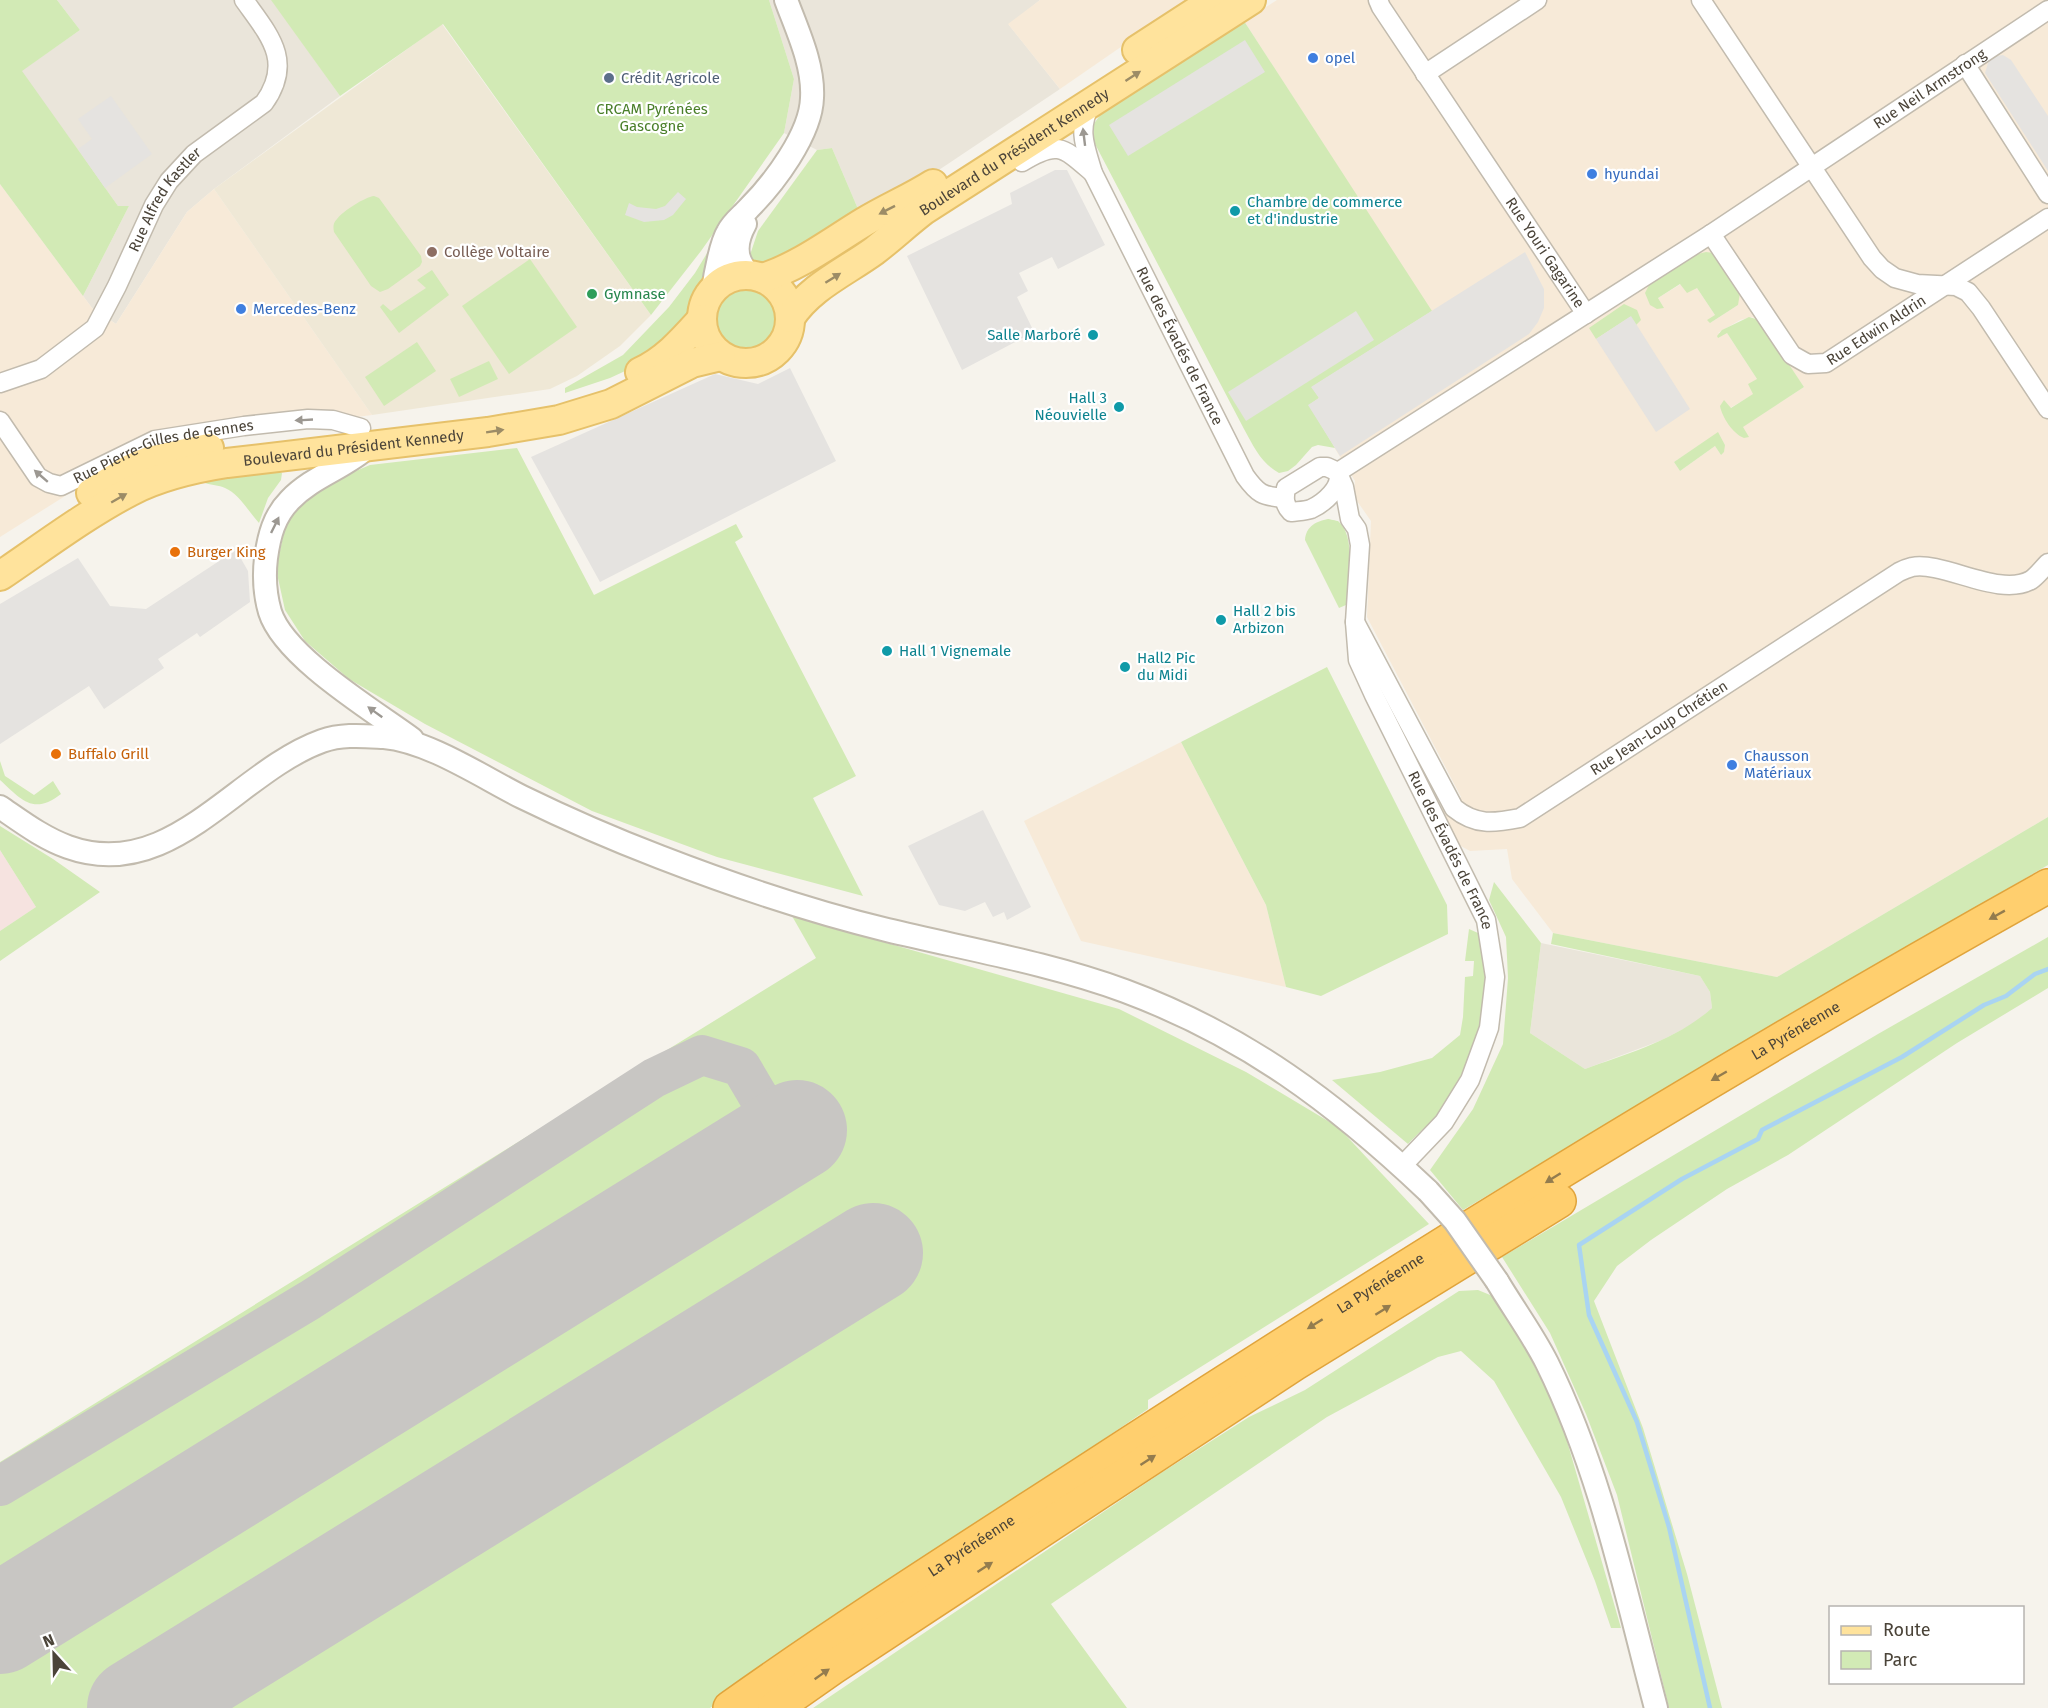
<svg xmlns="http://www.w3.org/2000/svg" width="2048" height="1708" font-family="'Fira Sans',sans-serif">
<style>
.residential{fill:#eae5da}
.commercial{fill:#f7ead8;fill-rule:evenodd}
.education{fill:#efe8d6}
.medical{fill:#f6e3e0}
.green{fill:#d2eab5}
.parking{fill:#e5e3e0}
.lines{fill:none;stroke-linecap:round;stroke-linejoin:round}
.stream{stroke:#a9d4f2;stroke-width:4.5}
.taxiway{stroke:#c8c6c3;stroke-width:40}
.runway{stroke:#c8c6c3;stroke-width:100}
.minor-casing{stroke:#c2bbae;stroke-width:21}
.tertiary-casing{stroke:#c2bbae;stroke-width:26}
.primary-casing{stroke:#e6c16a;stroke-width:32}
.motorway-casing{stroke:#e0a43c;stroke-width:36}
.minor{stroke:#fff;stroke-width:18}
.tertiary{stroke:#fff;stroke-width:22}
.primary{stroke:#ffe39c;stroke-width:28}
.motorway{stroke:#ffcf6e;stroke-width:33}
.tertiary-bridge-casing{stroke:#c2bbae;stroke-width:26;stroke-linecap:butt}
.tertiary-bridge{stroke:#fff;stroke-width:22}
.oneway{fill:#9c8c66}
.oneway2{fill:#9c9892}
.oneway3{fill:#937c4e}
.shop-dot{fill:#3f7fe0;stroke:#fff;stroke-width:2}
.service-dot{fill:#5c6f8a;stroke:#fff;stroke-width:2}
.culture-dot{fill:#0f9aa8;stroke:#fff;stroke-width:2}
.education-dot{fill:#8d6e63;stroke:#fff;stroke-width:2}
.leisure-dot{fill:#2e9e5b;stroke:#fff;stroke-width:2}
.food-dot{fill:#e8710a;stroke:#fff;stroke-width:2}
.labels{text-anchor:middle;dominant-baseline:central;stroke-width:4.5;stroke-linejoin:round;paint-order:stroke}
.shop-label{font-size:15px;fill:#366cbe;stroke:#fff;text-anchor:start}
.service-label{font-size:15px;fill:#4e5e75;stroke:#fff;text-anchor:start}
.street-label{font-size:15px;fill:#4b4439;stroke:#fff}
.park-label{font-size:15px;fill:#4a7f2a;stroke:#fff}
.culture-label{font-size:15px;fill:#0d838f;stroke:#fff;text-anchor:start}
.education-label{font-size:15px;fill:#785e54;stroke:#fff;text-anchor:start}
.leisure-label{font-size:15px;fill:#27864d;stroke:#fff;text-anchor:start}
.food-label{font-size:15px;fill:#c56008;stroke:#fff;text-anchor:start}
</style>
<rect width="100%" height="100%" fill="#f6f3ec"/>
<g class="residential">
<polygon points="57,0 272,0 340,96 214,189 187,212 116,324 92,308 83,296 129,206 118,206 21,71 80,30"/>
<polygon points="769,0 1040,0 1009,25 1060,89 903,194 861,216 832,148 817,150 784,133 794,79"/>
<polygon points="1541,943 1700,976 1710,992 1712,1008 1695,1023 1662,1040 1585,1069 1530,1033"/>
</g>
<g class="commercial">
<polygon points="1040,0 1189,0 1060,89 1008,24"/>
<path d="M1277,0H2048V817L1777,977L1553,933L1512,879L1507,849L1470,851L1459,845L1440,809L1461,797L1367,617L1371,521L1357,501L1354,491L1355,481L1308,405L1311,387L1431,311L1244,21ZM1718,257L1738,305L1710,323L1715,315L1697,288L1681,284L1658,298L1664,308L1649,285ZM1752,317L1758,320L1804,387L1742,427L1730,408L1754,394L1757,379L1727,333H1718L1740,320ZM1718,433L1725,445L1721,455L1715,446L1680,471L1674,462Z"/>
<polygon points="0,184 92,308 116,324 187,212 214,189 372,415 158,443 116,464 0,537"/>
<polygon points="1181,742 1266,905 1286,987 1081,941 1024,821"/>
</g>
<polygon class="education" points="442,24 651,315 620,346 577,376 550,389 372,415 214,189"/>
<polygon class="medical" points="0,850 36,907 0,931"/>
<g class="green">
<polygon points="0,0 57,0 80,30 22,71 118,206 129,206 83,296 0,184"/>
<polygon points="271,0 769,0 794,79 784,133 701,251 651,315 443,24 340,96"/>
<path d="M1244,21L1432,311L1312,387L1319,398L1309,405L1335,448L1318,445L1312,447L1296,465L1288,471L1279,473C1261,463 1254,447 1244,429L1094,142L1093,125L1103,111Z"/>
<polygon points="832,148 861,216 767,267 749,258 758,231 817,150"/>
<path d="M374,196L379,198L421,256L422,262L420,266L388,289L380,292L371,286L334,232C333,227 333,223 337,219C343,211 365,197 374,196Z"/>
<polygon points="718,235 707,278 699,292 688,325 651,359 610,378 565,393 565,388 623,355 669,307 695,273"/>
<polygon points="1706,252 1714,253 1740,293 1738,305 1710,323 1707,320 1715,315 1697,288 1687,293 1680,284 1658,298 1664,308 1657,309 1650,305 1645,293 1649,285 1698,254"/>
<polygon points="530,259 577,327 509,374 462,306"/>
<polygon points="432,270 449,295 399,333 380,307 383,304 391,311 426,288 417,280"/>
<circle cx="746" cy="321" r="31"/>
<polygon points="1624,304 1637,310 1641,320 1636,325 1630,317 1596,339 1589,328"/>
<path d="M1749,317L1756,319L1762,324L1804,387L1743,427L1749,437L1744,438C1733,434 1722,417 1720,406L1724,400L1731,408L1753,394L1748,384L1757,379L1727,333L1718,338L1717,336L1722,330Z"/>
<polygon points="417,342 436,371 384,406 365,377"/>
<polygon points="489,361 498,379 459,397 450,379"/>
<polygon points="1718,432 1725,445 1724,452 1721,455 1715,446 1680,471 1674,462"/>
<polygon points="517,448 594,595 736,524 743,537 735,542 856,776 813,798 863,896 717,857 592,811 425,724 349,679 305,641 285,610 276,569 286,523 318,487 370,465"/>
<path d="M275,470L282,473L281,480L268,498L259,523C248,511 239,494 225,488C219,485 211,485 205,483L208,479Z"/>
<path d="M1328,519C1329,519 1337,521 1338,521C1357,536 1348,584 1346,605L1339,608L1305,540C1306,526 1317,521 1328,519Z"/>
<polygon points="1327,667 1447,905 1448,934 1321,996 1286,987 1266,905 1181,742"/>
<path d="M0,761L5,776L34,795L53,781L61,794C33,816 21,799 0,780Z"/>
<path d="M2048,817V865L1763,1031L1463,1210L1430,1170L1473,1109L1503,1044L1508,978L1506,937L1489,900L1494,882L1541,943L1530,1033L1585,1069C1629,1053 1676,1040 1712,1008L1710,992L1700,976L1551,944L1553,933L1777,977Z"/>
<polygon points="0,826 53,859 100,892 0,961 0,931 36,907 0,850"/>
<polygon points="792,916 1119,1009 1246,1072 1338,1127 1429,1224 1148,1400 1148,1409 710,1708 0,1708 0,1462 816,958"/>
<path d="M1469,929L1478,933C1496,984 1481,1037 1457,1083C1452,1091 1449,1101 1444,1108C1433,1121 1419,1132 1408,1144L1332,1080L1380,1072L1432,1058L1460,1035L1463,1017L1465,977L1473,976L1474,961H1465Z"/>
<polygon points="2048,937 2048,988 1957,1043 1788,1155 1727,1189 1651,1240 1617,1266 1594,1301 1643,1428 1687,1574 1722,1708 1669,1708 1617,1495 1586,1414 1550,1333 1502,1257 1878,1034"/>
<polygon points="1478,1290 1495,1297 1517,1332 1548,1393 1565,1434 1621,1628 1611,1628 1595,1581 1561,1497 1494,1381 1461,1351 1438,1357 1327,1417 1051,1604 1127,1708 813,1708 1161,1473 1249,1417 1305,1390 1459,1291"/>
</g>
<g class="parking">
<polygon points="1245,40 1265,72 1128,156 1109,125"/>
<polygon points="2003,55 2011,60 2048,116 2048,171 1985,73 1989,60 1996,56"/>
<polygon points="111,96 152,154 105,188 78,149 92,139 78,119"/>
<polygon points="1055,170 1067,170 1105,245 1058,269 1052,257 1019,273 1028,291 1017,297 1034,332 962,370 907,256 1012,204 1010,193"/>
<polygon points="678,192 686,199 673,215 664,220 644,222 625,215 629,203 637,207 656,209 665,206"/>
<polygon points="1525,252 1544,289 1544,308 1538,322 1529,334 1340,456 1308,405 1319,398 1311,387"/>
<polygon points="1356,311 1374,340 1246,421 1228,392"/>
<polygon points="1631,316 1690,409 1656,432 1596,339"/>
<polygon points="790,368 836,461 600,582 531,457 715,374 758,384"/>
<polygon points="236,550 248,571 250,602 200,637 197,633 158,659 164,668 104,709 89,686 0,744 0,604 78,558 110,606 146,609"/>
<polygon points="983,810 1031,907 1007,920 1004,912 993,917 985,902 965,911 939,905 908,846"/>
</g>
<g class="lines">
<polyline class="stream" points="1710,1708 1669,1527 1637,1422 1589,1315 1579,1245 1682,1179 1758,1139 1762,1130 1902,1057 1984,1005 2006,996 2035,974 2048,969"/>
<polyline class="taxiway" points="0,1486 310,1300 654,1078 702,1055 741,1067 777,1128"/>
<g class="runway">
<polyline points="0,1624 797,1130"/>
<polyline points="137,1708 873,1253"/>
</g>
<defs>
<g id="minor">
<path id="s1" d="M1378,0L1381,7L1586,314"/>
<polyline points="1701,0 1872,258 1882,269 1895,278 1917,284 1956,286 1968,292 1981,308 2048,409"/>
<polyline points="1965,64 2048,194"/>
<polyline points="1425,74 1537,0"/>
<path id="s2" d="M1091,103C1077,130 1085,146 1093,173L1245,476C1258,494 1262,496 1284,498"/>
<path d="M1022,162C1058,140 1063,147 1093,173"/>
<path id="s3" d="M1711,234L1792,355L1808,364L1826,363L2048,218"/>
<path id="s4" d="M0,383L41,369L95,328L117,286L154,205L169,181L194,154L264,103C294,61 269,35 244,0"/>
<path id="s5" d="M0,421L38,477L49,483L61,486L155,440L244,426L308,419L333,420L361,428"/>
<path d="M1320,467H1327L1338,472C1343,487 1324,503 1311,509C1305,511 1298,511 1291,512C1284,505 1284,498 1286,488Z"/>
<path id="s6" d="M1338,472L1711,234L2048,10"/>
<path id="s7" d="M1340,478L1344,487L1350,519L1357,529L1360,545L1355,622L1358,660L1374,695L1486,920L1495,977L1489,1028L1470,1080L1444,1122L1402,1166"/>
<path id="s8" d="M1355,622L1454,808C1476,826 1494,823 1520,818L1899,572C1903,570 1908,568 1912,567C1944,561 1999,598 2031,580C2037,576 2043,568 2048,563"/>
</g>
<g id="tertiary">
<path d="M745,224C735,242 733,261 751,275"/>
<path d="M713,290C715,276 721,243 728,232C733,222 742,216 749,208C774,183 811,134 812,98C814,65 797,30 786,0"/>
<path d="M369,446C345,468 313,476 290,500C274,516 269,536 266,558C264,575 265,595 270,612C284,657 374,711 412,739"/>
<path d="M0,807C22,822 43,838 68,847C171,884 236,772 322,741C342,734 363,736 384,737C429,741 482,777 522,797C567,819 613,839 660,857C735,886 809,911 887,930C966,949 1049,963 1125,991C1246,1036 1335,1103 1428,1191"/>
<path d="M1497,1281C1513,1308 1533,1335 1547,1363C1601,1472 1625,1591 1656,1708"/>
</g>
<g id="primary">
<polyline points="1137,50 1214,0"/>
<circle cx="746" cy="319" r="44"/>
<path d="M763,278C800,266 831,242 864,222C887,208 911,198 933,184"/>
<path id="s9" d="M790,318C810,287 845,272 874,251C891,238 907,223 924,210L1251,0"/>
<path d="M640,372C666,360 683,340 702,319"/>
<polyline points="91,493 130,469 149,461 209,448"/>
<path id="s10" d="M0,576C43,547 85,515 131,491C160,476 195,468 227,463L488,432L559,420L611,404L692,363L721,356"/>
</g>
<g id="motorway">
<path id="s11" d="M730,1708C859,1616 994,1532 1127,1445C1428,1250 1735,1061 2048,886"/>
<polyline points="775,1708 832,1668 1294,1364 1559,1201"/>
</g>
</defs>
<use href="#minor" class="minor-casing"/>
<use href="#tertiary" class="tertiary-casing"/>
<use href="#primary" class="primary-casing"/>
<use href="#motorway" class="motorway-casing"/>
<use href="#minor" class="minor"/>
<use href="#tertiary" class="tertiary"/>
<use href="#primary" class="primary"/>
<use href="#motorway" class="motorway"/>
<defs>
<polyline id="tertiary-bridge" points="1428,1191 1455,1221 1497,1281"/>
</defs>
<use href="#tertiary-bridge" class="tertiary-bridge-casing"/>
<use href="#tertiary-bridge" class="tertiary-bridge"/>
</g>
<defs><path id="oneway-solid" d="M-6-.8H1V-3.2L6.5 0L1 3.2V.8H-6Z" transform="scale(1.5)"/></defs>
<g class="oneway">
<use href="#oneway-solid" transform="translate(1133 76) rotate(-33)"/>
<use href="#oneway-solid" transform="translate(887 210) rotate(153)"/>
<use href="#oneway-solid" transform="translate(833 278) rotate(-32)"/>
<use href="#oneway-solid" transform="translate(495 431) rotate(-9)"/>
<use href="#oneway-solid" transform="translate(119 498) rotate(-30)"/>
</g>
<g class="oneway2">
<use href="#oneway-solid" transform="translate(1084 137) rotate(-97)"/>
<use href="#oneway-solid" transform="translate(304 420) rotate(177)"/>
<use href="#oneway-solid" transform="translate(41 476) rotate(-139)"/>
<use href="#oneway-solid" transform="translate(275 525) rotate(-64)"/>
<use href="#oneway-solid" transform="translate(375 712) rotate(-144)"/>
</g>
<g class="oneway3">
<use href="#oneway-solid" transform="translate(1997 915) rotate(151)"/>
<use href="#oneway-solid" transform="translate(1719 1076) rotate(150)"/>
<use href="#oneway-solid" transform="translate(1553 1178) rotate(148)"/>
<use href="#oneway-solid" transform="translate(1383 1310) rotate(-32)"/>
<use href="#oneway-solid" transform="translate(1315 1324) rotate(148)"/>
<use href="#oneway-solid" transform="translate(1148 1460) rotate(-33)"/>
<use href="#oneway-solid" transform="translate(985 1567) rotate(-33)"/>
<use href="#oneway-solid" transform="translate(822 1674) rotate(-35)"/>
</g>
<g class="shop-dot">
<circle cx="1313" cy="58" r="6"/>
<circle cx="1592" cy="174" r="6"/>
<circle cx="241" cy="309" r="6"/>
<circle cx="1732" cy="765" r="6"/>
</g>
<circle class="service-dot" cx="609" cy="78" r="6"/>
<g class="culture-dot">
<circle cx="1235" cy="211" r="6"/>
<circle cx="1093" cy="335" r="6"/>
<circle cx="1119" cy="407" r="6"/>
<circle cx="1221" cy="620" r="6"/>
<circle cx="887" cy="651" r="6"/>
<circle cx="1125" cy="667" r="6"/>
</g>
<circle class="education-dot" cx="432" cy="252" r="6"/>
<circle class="leisure-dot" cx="592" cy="294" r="6"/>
<g class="food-dot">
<circle cx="175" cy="552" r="6"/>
<circle cx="56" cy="754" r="6"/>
</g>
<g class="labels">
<g class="shop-label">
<text x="1325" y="58">opel</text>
<text x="1604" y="174">hyundai</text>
<text x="253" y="309">Mercedes-Benz</text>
<text x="1744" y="756">Chausson<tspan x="1744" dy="17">Matériaux</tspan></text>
</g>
<g class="service-label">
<text x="621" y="78">Crédit Agricole</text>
</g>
<g class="street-label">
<text stroke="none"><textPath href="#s6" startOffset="705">Rue Neil Armstrong</textPath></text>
<text stroke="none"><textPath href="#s9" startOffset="280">Boulevard du Président Kennedy</textPath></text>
<text stroke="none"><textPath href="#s4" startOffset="258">Rue Alfred Kastler</textPath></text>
<text stroke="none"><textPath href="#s1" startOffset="303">Rue Youri Gagarine</textPath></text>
<text stroke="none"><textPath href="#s3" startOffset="242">Rue Edwin Aldrin</textPath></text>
<text stroke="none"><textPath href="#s2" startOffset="266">Rue des Évadés de France</textPath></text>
<text stroke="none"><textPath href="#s10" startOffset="384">Boulevard du Président Kennedy</textPath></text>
<text stroke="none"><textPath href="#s5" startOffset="202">Rue Pierre-Gilles de Gennes</textPath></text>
<text stroke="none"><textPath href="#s8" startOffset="446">Rue Jean-Loup Chrétien</textPath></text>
<text stroke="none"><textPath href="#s7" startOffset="398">Rue des Évadés de France</textPath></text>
<text stroke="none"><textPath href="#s11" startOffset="1263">La Pyrénéenne</textPath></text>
<text stroke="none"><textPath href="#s11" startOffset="777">La Pyrénéenne</textPath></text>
<text stroke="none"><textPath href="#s11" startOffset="291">La Pyrénéenne</textPath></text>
</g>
<g class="park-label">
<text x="652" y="109">CRCAM Pyrénées<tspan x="652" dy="17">Gascogne</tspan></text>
</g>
<g class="culture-label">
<text x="1247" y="202">Chambre de commerce<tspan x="1247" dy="17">et d'industrie</tspan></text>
<text x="1081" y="335" text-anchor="end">Salle Marboré</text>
<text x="1107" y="398" text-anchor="end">Hall 3<tspan x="1107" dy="17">Néouvielle</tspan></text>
<text x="1233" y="611">Hall 2 bis<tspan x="1233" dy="17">Arbizon</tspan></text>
<text x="899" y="651">Hall 1 Vignemale</text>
<text x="1137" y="658">Hall2 Pic<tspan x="1137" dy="17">du Midi</tspan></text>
</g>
<g class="education-label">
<text x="444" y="252">Collège Voltaire</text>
</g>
<g class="leisure-label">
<text x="604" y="294">Gymnase</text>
</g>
<g class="food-label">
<text x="187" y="552">Burger King</text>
<text x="68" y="754">Buffalo Grill</text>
</g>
</g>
<rect x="1829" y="1606" width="195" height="78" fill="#ffffff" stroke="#b7b4b0" stroke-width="1.5"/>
<rect x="1841" y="1626" width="30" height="9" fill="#ffe39c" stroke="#b7b4b0" stroke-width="1.5"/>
<text x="1883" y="1636" font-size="18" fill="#4b4439">Route</text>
<rect x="1841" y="1651" width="30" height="18" fill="#d2eab5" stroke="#b7b4b0" stroke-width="1.5"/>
<text x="1883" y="1666" font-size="18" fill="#4b4439">Parc</text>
<g transform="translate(54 1654) rotate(338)" stroke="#ffffff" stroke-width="4.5" paint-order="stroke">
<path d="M0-4.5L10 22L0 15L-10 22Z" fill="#4b4439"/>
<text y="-9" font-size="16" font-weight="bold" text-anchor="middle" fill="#4b4439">N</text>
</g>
</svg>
